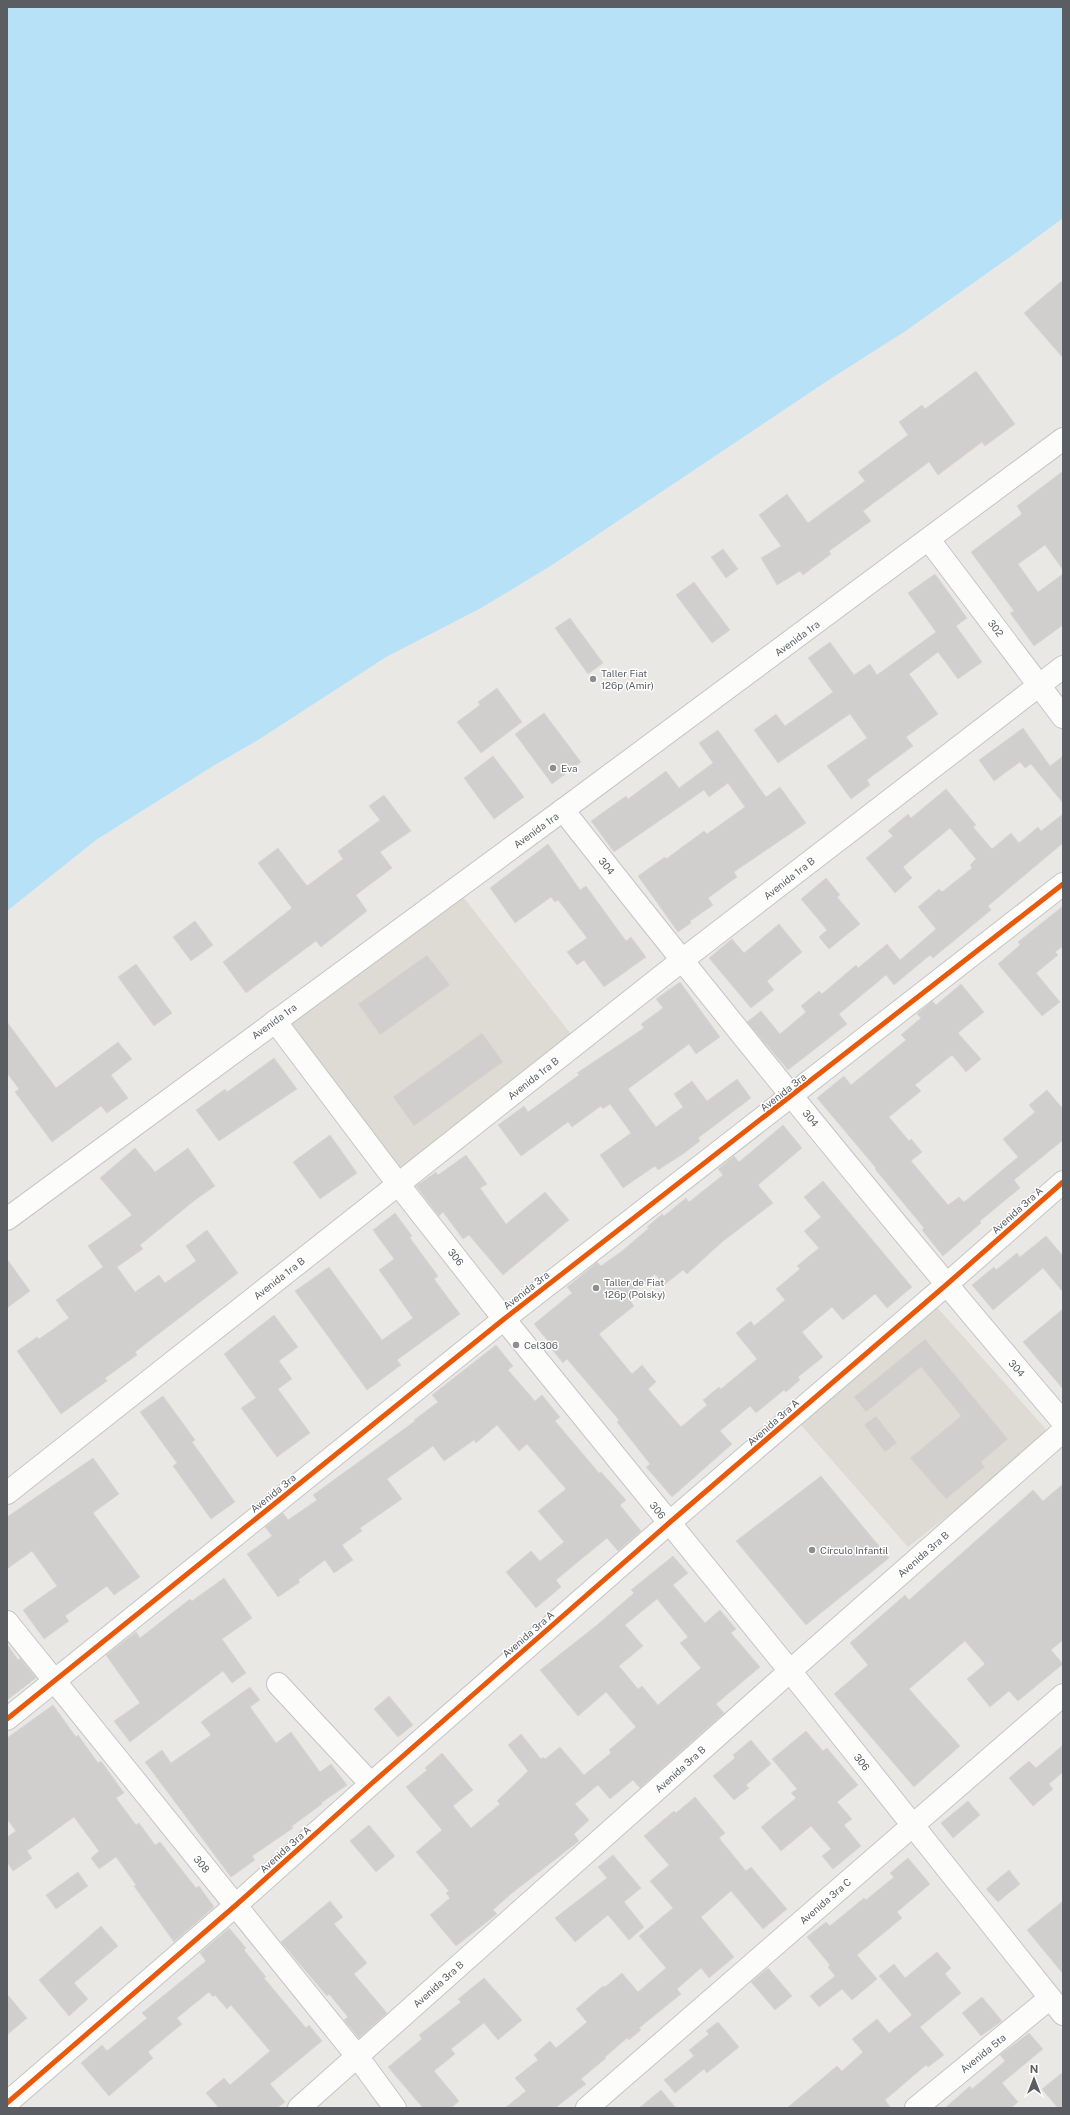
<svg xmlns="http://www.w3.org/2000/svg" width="1070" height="2115" font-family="'Public Sans',sans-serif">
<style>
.education{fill:#dedad4}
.water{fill:#b6e1f7}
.building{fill:#d1cfcd;stroke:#dad7d3;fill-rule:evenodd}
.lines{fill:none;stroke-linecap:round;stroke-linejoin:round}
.minor-casing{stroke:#c5c5c5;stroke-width:24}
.minor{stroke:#fcfcfb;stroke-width:22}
.cycleway-casing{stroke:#fff;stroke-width:8}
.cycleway{stroke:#e8590c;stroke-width:5}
.poi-dot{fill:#8c8e90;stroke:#fff;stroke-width:1.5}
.labels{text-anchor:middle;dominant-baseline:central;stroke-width:3;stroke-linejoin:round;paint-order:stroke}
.street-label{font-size:10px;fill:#5a5e63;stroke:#fff}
.poi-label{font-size:10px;fill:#5a5e63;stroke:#fff;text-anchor:start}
</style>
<rect width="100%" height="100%" fill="#eae8e4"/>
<g class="education">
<polygon points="456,888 578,1043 398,1184 275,1021"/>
<polygon points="936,1306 1051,1435 908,1547 801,1425"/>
</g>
<polygon class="water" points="7,7 1063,7 1063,218 1017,252 904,332 830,379 552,565 481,608 386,657 258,740 213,766 96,840 7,911"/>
<g class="building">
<polygon points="1063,280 1063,358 1024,313"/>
<polygon points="976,371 1015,424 985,446 982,442 938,475 929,462 863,511 871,521 829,551 831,554 803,575 800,571 777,585 761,558 781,546 759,515 787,494 808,523 865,481 858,472 908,435 899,422 922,405 925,409"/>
<polygon points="1063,471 1063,570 1045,545 1018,564 1038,592 1063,574 1063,625 1034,646 1010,613 1014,611 971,552 1022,514 1017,506"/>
<polygon points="723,549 738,569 726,578 711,557"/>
<polygon points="935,574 967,618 956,626 982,662 958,679 938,652 909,674 938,714 906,737 913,746 867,780 870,785 851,799 827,766 867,738 850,714 778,763 754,730 776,714 785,726 833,692 808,658 830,642 854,675 870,664 877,675 936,632 908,593"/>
<polygon points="694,582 730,630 712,643 676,595"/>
<polygon points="570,618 603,663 588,674 555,628"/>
<polygon points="497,688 522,722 481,753 457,722 480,705 478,702"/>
<polygon points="544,713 581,762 552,784 515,734"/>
<polygon points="1023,728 1050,766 1063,756 1063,803 1031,764 1025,768 1020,762 994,781 979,760"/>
<polygon points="718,730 766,797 780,787 806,823 734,872 737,877 708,898 713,905 690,921 691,923 678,932 638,876 665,857 666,859 704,831 707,834 745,807 728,783 709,797 704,790 614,852 591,821 626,796 628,799 666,771 679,788 713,763 699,743"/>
<polygon points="493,756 524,797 494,819 464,778"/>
<polygon points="946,789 976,825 973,827 992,849 1011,833 1019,843 1038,827 1041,831 1063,814 1063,843 988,906 991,910 933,958 930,955 894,985 886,975 839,1014 847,1024 788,1070 747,1022 761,1011 780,1034 806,1012 801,1006 819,991 822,994 856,965 858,968 887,944 900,960 936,929 918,907 939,889 942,892 972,868 970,865 976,859 950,828 903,867 912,878 895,893 866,858 893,836 888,831 908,814 911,818"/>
<polygon points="384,795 411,831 380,852 392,868 356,895 367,911 321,947 316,941 246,993 223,962 292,908 258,863 278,848 307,886 343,859 338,851 380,820 369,806"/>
<polygon points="548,844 580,890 586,886 626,941 631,937 646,957 604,987 584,960 577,965 567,952 587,938 558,900 555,902 551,897 515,923 490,888"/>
<polygon points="826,878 840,895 837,897 860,924 829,949 819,937 827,930 801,899"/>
<polygon points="1063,906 1063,946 1055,952 1058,955 1036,973 1060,1002 1042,1016 998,964 1020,945 1018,942"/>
<polygon points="195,921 213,945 191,961 173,937"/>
<polygon points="779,924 802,952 767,981 774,990 751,1008 709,958 732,939 744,953"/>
<polygon points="427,955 450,985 380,1035 358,1004"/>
<polygon points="136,964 172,1013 154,1026 118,977"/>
<polygon points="680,982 720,1037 696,1054 689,1044 628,1089 656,1127 683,1107 674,1094 692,1081 707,1101 737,1079 751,1098 698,1138 700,1141 683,1154 658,1170 655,1166 623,1188 600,1155 631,1133 610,1104 603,1109 601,1106 572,1127 568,1122 521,1156 498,1125 524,1106 528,1112 579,1075 577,1073 644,1028 641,1024 663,1008 656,999"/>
<polygon points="961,984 984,1012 958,1033 981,1059 966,1072 952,1055 915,1085 921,1091 889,1117 909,1141 911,1139 922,1152 911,1161 948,1205 959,1197 964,1202 1018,1157 1003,1139 1035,1112 1029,1105 1047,1090 1063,1109 1063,1140 1014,1180 1020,1188 980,1221 981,1223 943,1256 922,1230 924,1228 875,1169 876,1168 817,1098 844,1076 851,1085 906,1040 901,1035 921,1018 917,1014 932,1001 936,1005"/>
<polygon points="7,1022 56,1088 118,1042 132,1059 111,1075 128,1098 107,1113 101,1106 52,1142 15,1092 19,1089 7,1073"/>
<polygon points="482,1033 503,1062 414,1126 393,1097"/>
<polygon points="274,1058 297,1089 219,1141 196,1110 225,1089 227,1092"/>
<polygon points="783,1125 802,1148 758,1185 773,1203 722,1242 687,1274 683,1270 664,1285 655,1274 627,1297 634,1306 599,1334 632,1374 642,1365 656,1382 648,1389 681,1427 707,1405 703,1400 719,1387 721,1389 757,1359 736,1333 751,1321 754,1326 785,1300 776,1289 800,1269 797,1266 819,1248 804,1231 821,1217 804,1197 823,1181 912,1287 887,1308 875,1294 843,1320 832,1307 802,1332 823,1357 798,1377 800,1380 786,1392 784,1390 756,1413 750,1406 720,1431 732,1444 672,1497 646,1467 650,1464 617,1422 619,1420 567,1359 563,1363 550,1347 552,1346 534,1324 572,1293 567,1287 589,1269 597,1262 601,1266 622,1251 649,1228 647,1227 662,1214 664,1216 686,1198 689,1202 723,1175 718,1169 728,1161 734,1156 739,1162"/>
<polygon points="330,1135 357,1173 320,1199 293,1162"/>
<polygon points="135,1148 155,1172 188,1148 215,1186 195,1200 140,1245 143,1249 117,1267 135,1292 159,1275 165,1283 196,1261 186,1246 207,1230 238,1273 135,1352 137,1355 105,1378 107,1381 61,1414 17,1351 37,1337 39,1339 69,1318 56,1300 103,1267 88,1246 132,1215 100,1178"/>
<polygon points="466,1155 487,1184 480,1188 506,1224 545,1192 569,1220 503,1275 469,1235 463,1239 443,1212 439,1216 416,1186 436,1172 438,1175"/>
<polygon points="395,1213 412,1236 410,1238 438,1276 434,1279 460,1314 397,1360 401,1365 367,1390 295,1291 329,1267 382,1340 413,1318 379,1270 394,1259 373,1230"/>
<polygon points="1046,1236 1063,1256 1063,1292 1043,1268 993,1310 972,1285 994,1267 996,1270 1017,1253 1020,1257"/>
<polygon points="7,1259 30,1291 7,1308"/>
<polygon points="1063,1309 1063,1389 1023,1342"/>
<polygon points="274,1315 298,1347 279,1361 292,1379 278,1389 310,1433 277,1457 241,1408 256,1398 224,1354"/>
<polygon points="925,1339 1008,1439 981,1462 985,1467 946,1499 910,1458 961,1416 921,1367 866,1412 854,1397"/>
<polygon points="496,1345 513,1366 508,1370 535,1401 542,1395 560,1417 555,1421 599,1473 601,1472 626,1500 620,1505 641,1531 618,1551 607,1538 556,1580 561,1587 536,1608 506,1572 531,1551 540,1561 564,1542 538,1511 566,1489 527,1444 519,1451 497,1425 476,1443 474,1440 444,1461 433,1446 387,1479 402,1499 360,1528 362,1531 342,1545 353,1560 334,1573 325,1560 298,1580 300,1582 278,1597 247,1554 272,1536 265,1527 283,1513 288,1520 317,1500 313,1495 415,1421 414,1420 438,1402 432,1395"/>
<polygon points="163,1396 195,1440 192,1442 235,1502 211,1519 173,1466 177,1463 140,1412"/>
<polygon points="876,1416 897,1443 885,1452 864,1425"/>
<polygon points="93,1458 119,1494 93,1513 140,1577 114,1595 107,1586 65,1616 69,1621 44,1639 23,1610 57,1586 32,1551 7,1569 7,1517"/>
<polygon points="821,1476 889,1558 806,1625 736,1541"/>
<polygon points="1063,1484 1063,1640 1051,1650 1063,1664 1018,1701 1009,1691 990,1707 967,1679 985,1664 965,1641 909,1689 960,1746 914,1787 834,1694 868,1665 850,1643 905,1595 909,1600 1033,1490 1043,1501"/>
<path d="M673,1556L688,1573L673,1585L705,1623L720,1610L736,1629L731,1633L760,1667L716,1704L724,1713L640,1788L633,1780L610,1799L598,1785L575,1804L589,1820L574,1834L579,1841L512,1893L493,1910L497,1914L456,1946L430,1915L450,1898L446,1893L449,1891L416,1852L442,1830L406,1787L427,1770L425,1768L442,1753L473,1790L453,1806L471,1828L500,1804L497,1801L528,1771L508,1745L521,1734L541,1759L543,1757L545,1759L560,1747L584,1775L611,1753L609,1750L636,1727L606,1692L578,1716L540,1670L597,1625L634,1593L631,1590ZM657,1599L688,1637L680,1643L701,1668L658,1705L642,1686L638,1689L619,1666L643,1646L625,1625Z"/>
<polygon points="224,1578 252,1618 222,1639 246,1673 232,1683 223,1671 130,1742 114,1721 140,1703 106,1655 136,1632 140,1638 190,1599 192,1601"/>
<polygon points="7,1644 18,1660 20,1658 36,1678 7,1700"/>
<polygon points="250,1687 260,1700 250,1707 276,1743 291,1732 320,1772 331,1764 347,1785 321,1803 322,1804 292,1826 293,1828 252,1856 255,1860 231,1877 145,1762 162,1750 171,1763 211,1735 201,1722"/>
<polygon points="389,1696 413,1725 398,1737 374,1709"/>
<polygon points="53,1705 76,1737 78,1735 98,1763 101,1761 124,1793 116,1798 136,1825 139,1823 155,1845 160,1842 196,1888 199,1886 214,1907 174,1942 134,1886 136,1885 116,1857 99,1869 91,1858 99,1851 74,1817 27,1851 32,1858 13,1871 7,1862 7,1837 16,1831 7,1819 7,1738"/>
<polygon points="806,1731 823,1751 827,1748 858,1785 837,1802 852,1819 844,1825 861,1846 833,1869 822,1856 831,1849 811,1826 781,1851 761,1827 796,1798 791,1793 797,1789 772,1759"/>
<polygon points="751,1740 771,1764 746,1785 749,1788 734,1800 713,1776 735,1758 733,1755"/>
<polygon points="1063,1745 1063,1772 1049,1784 1053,1789 1033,1806 1009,1778 1029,1761 1036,1768"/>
<polygon points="695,1797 725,1833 719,1838 746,1871 751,1867 787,1909 763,1929 731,1891 701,1917 734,1957 709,1978 701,1968 677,1989 681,1994 639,2028 641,2030 629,2040 627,2038 605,2057 606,2058 581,2079 586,2084 555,2108 505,2108 526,2091 515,2078 538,2060 534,2055 550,2041 556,2048 587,2022 576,2009 603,1986 605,1987 622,1973 638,1992 666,1968 639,1936 673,1908 650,1881 669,1865 644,1836 674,1811 676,1813"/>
<polygon points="968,1801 980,1815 953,1838 941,1823"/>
<polygon points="369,1825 395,1856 376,1872 350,1841"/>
<polygon points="613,1855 641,1888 624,1902 644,1927 629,1940 608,1915 575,1942 555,1918 607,1878 598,1867"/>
<polygon points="908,1858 930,1884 897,1912 902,1918 857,1955 877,1979 852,2000 842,1989 819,2007 810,1996 835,1976 828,1967 830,1965 807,1937 826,1922 830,1926 864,1898 866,1900 894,1877 890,1873"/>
<polygon points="1009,1870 1020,1884 998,1902 986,1889"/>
<polygon points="78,1872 88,1886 56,1909 46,1895"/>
<polygon points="330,1901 343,1917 334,1924 367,1963 354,1974 387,2013 359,2038 344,2020 348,2017 329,1994 327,1996 281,1942"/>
<polygon points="1063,1901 1063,1974 1027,1930"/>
<polygon points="101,1926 118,1946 74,1983 88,1999 69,2016 39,1980"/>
<polygon points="229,1928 246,1948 244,1950 266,1977 264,1978 306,2028 309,2025 322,2041 270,2084 285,2102 277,2108 219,2108 206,2093 224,2078 230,2085 270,2051 231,2005 227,2009 215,1995 213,1997 209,1992 177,2018 182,2024 148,2052 153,2058 109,2096 81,2063 102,2045 107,2051 147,2018 142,2013 206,1961 200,1953"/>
<polygon points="937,1952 951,1968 945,1974 961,1993 920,2027 944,2055 928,2067 926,2065 885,2100 891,2108 787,2108 837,2066 842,2071 863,2052 852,2039 877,2019 889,2033 912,2015 879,1976 894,1964 905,1978"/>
<polygon points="768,1968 792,1996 775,2010 751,1982"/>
<polygon points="484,1978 522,2020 498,2040 484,2023 451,2049 455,2054 434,2071 459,2101 451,2108 423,2108 388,2067 422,2039 419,2035 461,2002 458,1999"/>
<polygon points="7,1994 27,2018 7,2035"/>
<polygon points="982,1997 1002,2021 981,2036 962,2013"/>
<polygon points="718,2022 739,2047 707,2073 704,2069 675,2093 664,2080 694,2056 689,2050 709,2034 706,2031"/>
<polygon points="1029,2033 1043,2049 1002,2083 1018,2102 1011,2108 945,2108 970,2086 972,2089 1005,2061 1000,2055"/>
<polygon points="1063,2072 1063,2108 1058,2108 1042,2089"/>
<polygon points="661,2090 676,2108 639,2108"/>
</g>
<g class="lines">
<defs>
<g id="minor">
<polyline points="929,540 1063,717"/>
<path d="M563,810C726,1017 892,1222 1063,1422"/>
<polyline points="275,1021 398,1184 504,1319 790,1671 1063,2014"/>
<polyline points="7,1219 563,810 1063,439"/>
<polyline points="7,1493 681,961 1063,667"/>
<polyline points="7,1622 357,2056 395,2108"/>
<polyline points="278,1684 371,1784"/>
<polyline points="7,1719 504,1319 1063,884"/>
<polyline points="7,2103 236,1905 371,1784 669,1523 946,1285 1063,1182"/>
<polyline points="299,2108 790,1671 1063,1431"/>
<polyline points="587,2108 1063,1695"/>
<polyline points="916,2108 1050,1998"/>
</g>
</defs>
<use href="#minor" class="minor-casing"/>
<use href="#minor" class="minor"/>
<defs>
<g id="cycleway">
<polyline points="7,1719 504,1319 1063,884"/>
<polyline points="7,2103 236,1905 371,1784 669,1523 946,1285 1063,1182"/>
</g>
</defs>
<use href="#cycleway" class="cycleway-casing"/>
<use href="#cycleway" class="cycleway"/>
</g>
<g class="poi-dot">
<circle cx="593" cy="679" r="4"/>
<circle cx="553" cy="768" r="4"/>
<circle cx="596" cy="1288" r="4"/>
<circle cx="516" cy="1345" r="4"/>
<circle cx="812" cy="1550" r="4"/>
</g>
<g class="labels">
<g class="street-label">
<text transform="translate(996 628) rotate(53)">302</text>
<text transform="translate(797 638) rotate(-36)">Avenida 1ra</text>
<text transform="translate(536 830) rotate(-36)">Avenida 1ra</text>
<text transform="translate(607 866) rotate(52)">304</text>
<text transform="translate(789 878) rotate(-38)">Avenida 1ra B</text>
<text transform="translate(274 1021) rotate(-36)">Avenida 1ra</text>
<text transform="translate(533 1078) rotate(-38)">Avenida 1ra B</text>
<text transform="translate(783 1092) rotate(-38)">Avenida 3ra</text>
<text transform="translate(811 1118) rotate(51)">304</text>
<text transform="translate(1017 1210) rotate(-42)">Avenida 3ra A</text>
<text transform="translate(456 1257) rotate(52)">306</text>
<text transform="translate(279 1278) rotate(-38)">Avenida 1ra B</text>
<text transform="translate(526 1290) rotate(-38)">Avenida 3ra</text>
<text transform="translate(1017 1368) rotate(49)">304</text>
<text transform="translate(773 1422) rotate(-41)">Avenida 3ra A</text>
<text transform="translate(273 1493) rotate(-39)">Avenida 3ra</text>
<text transform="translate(658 1510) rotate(51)">306</text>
<text transform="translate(923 1554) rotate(-41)">Avenida 3ra B</text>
<text transform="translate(528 1634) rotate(-41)">Avenida 3ra A</text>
<text transform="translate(862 1762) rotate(52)">306</text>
<text transform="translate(680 1769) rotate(-42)">Avenida 3ra B</text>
<text transform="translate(285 1849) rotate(-42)">Avenida 3ra A</text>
<text transform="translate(202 1864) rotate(51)">308</text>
<text transform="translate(825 1901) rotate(-41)">Avenida 3ra C</text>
<text transform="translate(438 1984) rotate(-42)">Avenida 3ra B</text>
<text transform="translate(983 2053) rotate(-39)">Avenida 5ta</text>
</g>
<g class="poi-label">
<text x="601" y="673">Taller Fiat<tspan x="601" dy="12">126p (Amir)</tspan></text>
<text x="561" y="768">Eva</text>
<text x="604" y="1282">Taller de Fiat<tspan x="604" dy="12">126p (Polsky)</tspan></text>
<text x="524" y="1345">Cel306</text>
<text x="820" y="1550">Círculo Infantil</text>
</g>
</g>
<rect width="1070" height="2115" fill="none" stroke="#5a5e63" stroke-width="16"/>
<g transform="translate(1034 2079)" stroke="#ffffff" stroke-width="3" paint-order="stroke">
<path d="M0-3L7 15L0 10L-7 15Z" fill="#5a5e63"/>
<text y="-6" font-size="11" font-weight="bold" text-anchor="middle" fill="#5a5e63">N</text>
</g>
</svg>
